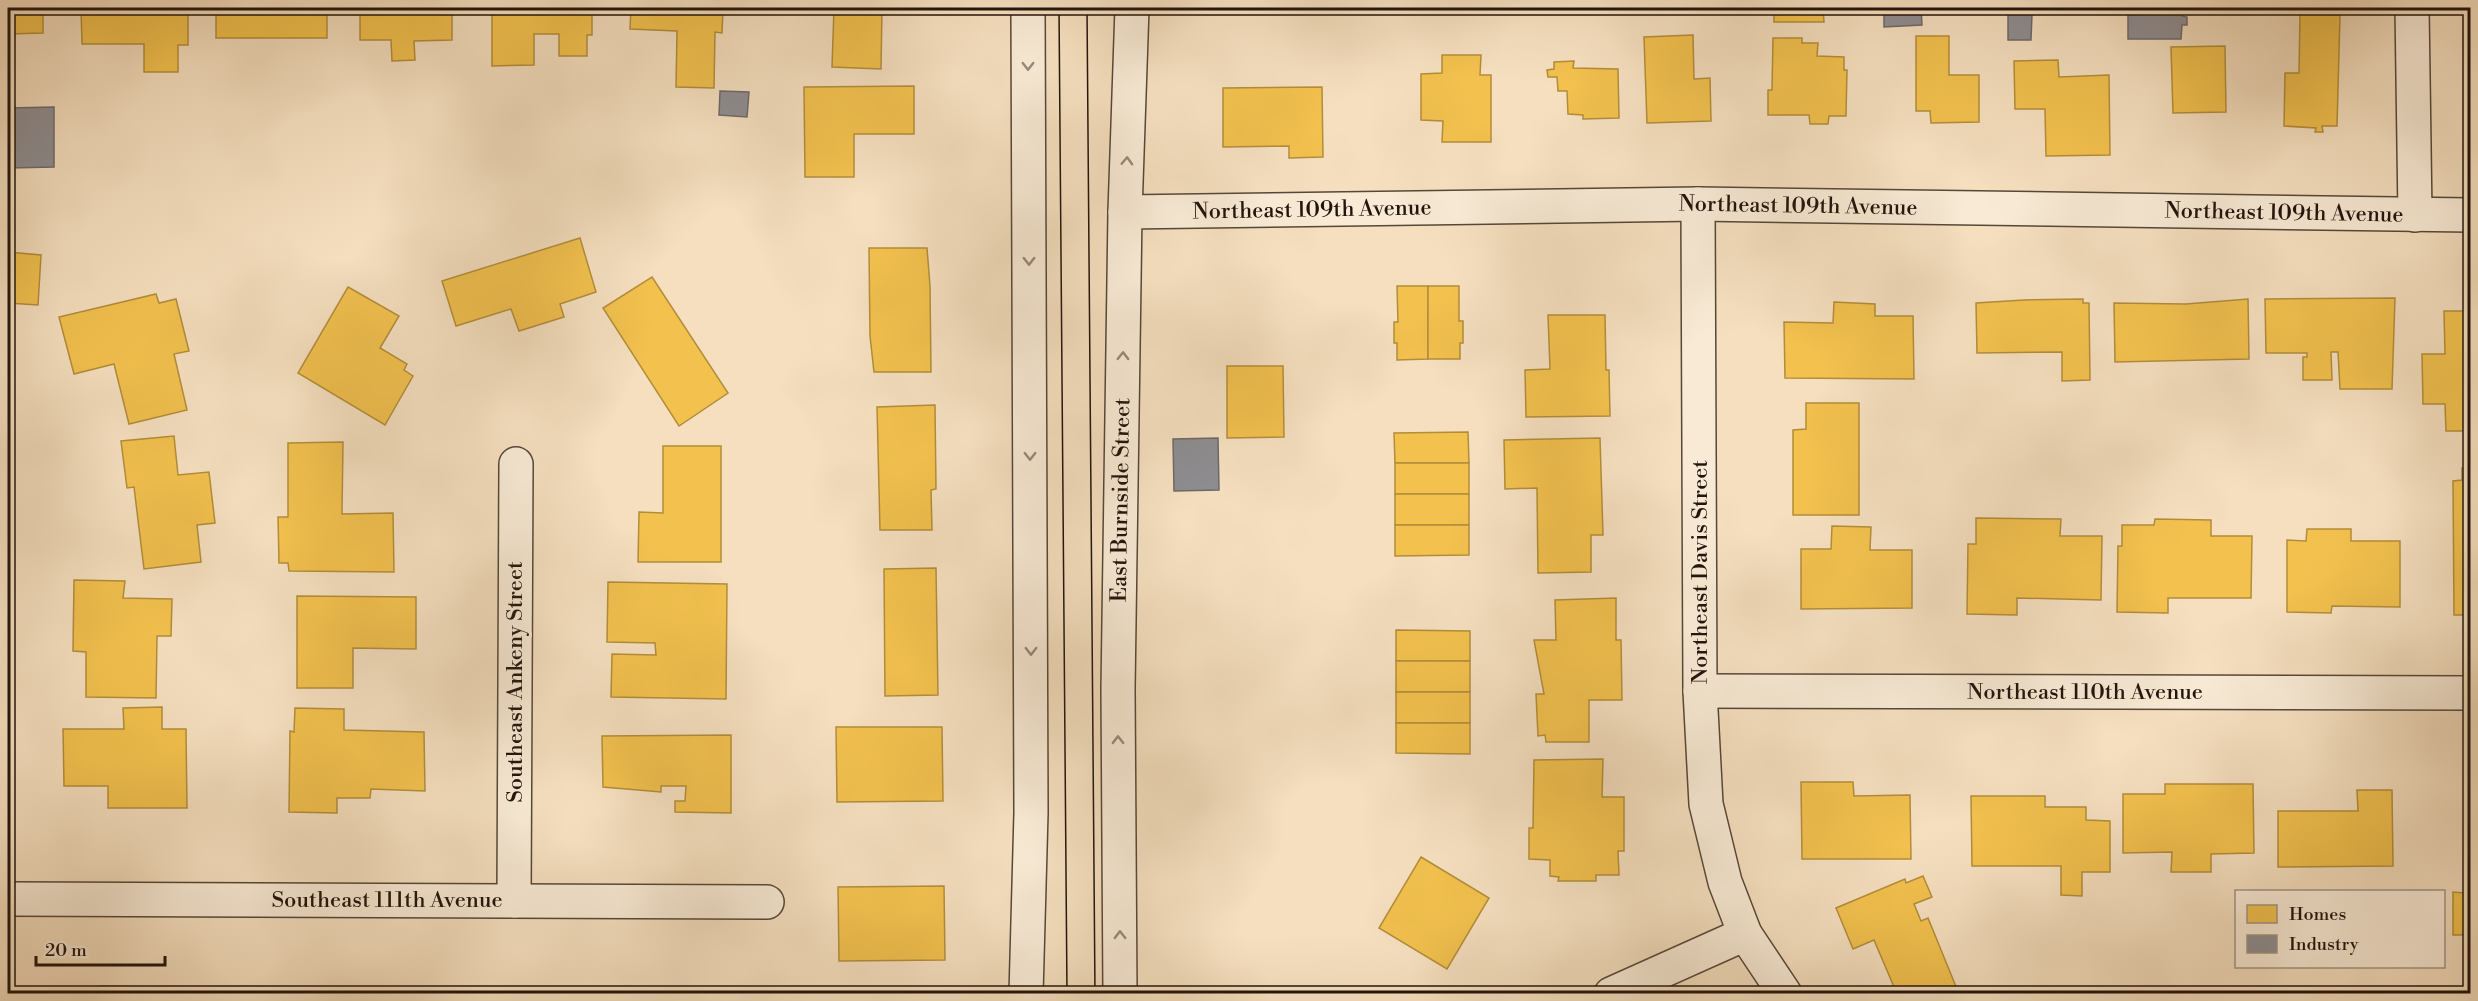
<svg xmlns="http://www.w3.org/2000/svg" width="2478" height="1001" font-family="'Libre Bodoni',serif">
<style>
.homes{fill:#f2c14e;stroke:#b38d3a;stroke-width:1.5}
.industry{fill:#8d8d92;stroke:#6d696a;stroke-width:1.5}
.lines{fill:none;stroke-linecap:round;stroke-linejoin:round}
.minor-casing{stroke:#564739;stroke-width:36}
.tertiary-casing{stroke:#564739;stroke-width:36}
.minor{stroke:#f8ead5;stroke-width:33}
.tertiary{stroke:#f8ead5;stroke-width:33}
.tram{stroke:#21140c;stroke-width:1.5}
.oneway{stroke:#978a7b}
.labels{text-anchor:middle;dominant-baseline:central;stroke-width:6;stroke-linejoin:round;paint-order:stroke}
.street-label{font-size:22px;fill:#21140c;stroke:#f8ead5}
</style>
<rect width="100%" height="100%" fill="#f5dfbf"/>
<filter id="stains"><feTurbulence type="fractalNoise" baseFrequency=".00333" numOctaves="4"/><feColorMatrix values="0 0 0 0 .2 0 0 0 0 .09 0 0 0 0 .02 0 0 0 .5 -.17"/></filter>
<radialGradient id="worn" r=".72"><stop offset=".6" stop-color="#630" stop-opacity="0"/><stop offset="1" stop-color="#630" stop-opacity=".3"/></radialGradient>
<g class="homes">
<polygon points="8,8 43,8 43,33 8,34"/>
<polygon points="81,8 188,8 188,45 178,45 178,72 144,72 144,44 82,44"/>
<rect x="216" y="8" width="111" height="30"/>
<polygon points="360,8 452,8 452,40 414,41 415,60 392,61 391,40 360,40"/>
<polygon points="492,8 592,8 592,35 587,35 587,56 559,56 559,34 534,34 534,65 492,66"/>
<polygon points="631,8 723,8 722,33 715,32 714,88 676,87 677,31 630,29"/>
<polygon points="834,8 882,8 881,69 832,67"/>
<polygon points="1774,8 1823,8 1824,22 1774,22"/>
<polygon points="2300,14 2340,15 2337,126 2322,126 2323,132 2315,132 2316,128 2284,126 2285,73 2299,73"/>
<polygon points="1693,35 1694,79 1710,78 1711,121 1647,123 1644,37"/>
<polygon points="1916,36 1949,36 1949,75 1979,75 1979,122 1931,123 1930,111 1916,111"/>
<polygon points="1773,38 1802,38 1802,43 1818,43 1817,56 1844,57 1844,70 1847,70 1846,116 1829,116 1828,124 1810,124 1809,115 1768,115 1768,90 1772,90"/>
<polygon points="2225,46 2226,112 2173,113 2171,47"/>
<polygon points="1442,55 1481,55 1480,75 1491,75 1491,142 1442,142 1443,121 1421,120 1421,74 1442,73"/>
<polygon points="2058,60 2059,77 2109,75 2110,155 2046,156 2045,109 2015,109 2014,61"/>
<polygon points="1574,61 1573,68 1618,69 1619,118 1583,119 1583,115 1568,114 1567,91 1558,91 1557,77 1548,77 1547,70 1554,69 1554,62"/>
<polygon points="914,86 914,134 854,134 854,177 805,177 804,87"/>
<polygon points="1322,87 1323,157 1289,158 1289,146 1223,147 1223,88"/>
<polygon points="8,230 9,230 8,252 41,255 38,305 8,303"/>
<polygon points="580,238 596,292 560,304 564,317 519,331 511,309 456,326 442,281"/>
<polygon points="869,248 927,248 930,286 931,372 874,372 870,336"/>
<polygon points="652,277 728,393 679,426 603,308"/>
<polygon points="1397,286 1428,286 1428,359 1397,360 1397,343 1394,343 1394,322 1398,322"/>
<polygon points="1428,286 1459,286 1459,321 1463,321 1463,343 1460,343 1460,359 1428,359"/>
<polygon points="348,287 399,316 380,348 407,364 404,370 413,376 385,425 298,373"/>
<polygon points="156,294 159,303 176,299 189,351 174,354 187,410 129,424 114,364 74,374 59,317"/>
<polygon points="2395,298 2392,389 2340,389 2338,352 2331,352 2332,380 2303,380 2303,357 2307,357 2307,353 2266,353 2265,299"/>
<polygon points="2083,299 2083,303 2089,303 2090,380 2062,381 2062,352 1977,353 1976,303 2024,300"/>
<polygon points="2248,299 2249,359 2115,362 2114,303 2186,304"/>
<polygon points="1834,302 1875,304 1875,316 1913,316 1914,379 1785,378 1784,322 1833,323"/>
<polygon points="2444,311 2470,311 2470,431 2446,431 2445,404 2423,404 2422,354 2445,354"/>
<polygon points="1548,315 1605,315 1606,370 1609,370 1610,416 1526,417 1525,370 1550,369"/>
<polygon points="1227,366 1283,366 1284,437 1227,438"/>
<polygon points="1806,403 1859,403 1859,515 1793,515 1793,430 1806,429"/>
<polygon points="935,405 936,489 931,490 932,530 880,530 877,407"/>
<polygon points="1468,432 1469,463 1395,463 1394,433"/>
<polygon points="174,436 178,475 209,472 215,523 197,525 201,562 144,569 134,487 127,488 121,441"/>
<polygon points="1600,438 1603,535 1591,535 1591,572 1538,573 1537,488 1505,489 1504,440"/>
<polygon points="343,442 342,514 393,513 394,572 289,571 288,563 279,563 278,517 288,517 288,443"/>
<polygon points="663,446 721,446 721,562 638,562 639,512 663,513"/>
<rect x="1395" y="463" width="74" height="31"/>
<polygon points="2470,467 2470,615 2454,615 2453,481 2462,480 2462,468"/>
<rect x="1395" y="494" width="74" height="31"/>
<polygon points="1976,518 2061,519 2060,536 2102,536 2101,600 2017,598 2017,615 1967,614 1968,544 1976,544"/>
<polygon points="2155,519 2211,520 2211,536 2252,536 2251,598 2168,598 2168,613 2117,612 2118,546 2122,546 2122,525 2154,525"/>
<polygon points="1395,525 1469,525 1469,555 1395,556"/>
<polygon points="1832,526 1871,527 1870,550 1912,550 1912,608 1801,609 1801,549 1831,549"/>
<polygon points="2307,529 2351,529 2351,541 2400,541 2400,607 2332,606 2331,613 2287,612 2287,540 2306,541"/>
<polygon points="936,568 938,695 885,696 884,569"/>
<polygon points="74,580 125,581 123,598 172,599 171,636 157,636 156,698 86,697 86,652 73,651"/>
<polygon points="608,582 727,584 726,699 611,697 612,654 656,655 655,643 607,642"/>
<polygon points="297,596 416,597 416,649 353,648 353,688 297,688"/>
<polygon points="1616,598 1616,640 1621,640 1622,700 1589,700 1589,742 1546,742 1545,735 1538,736 1536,694 1544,694 1534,640 1556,640 1555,600"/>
<polygon points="1396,630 1470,631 1470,661 1396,661"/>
<rect x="1396" y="661" width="74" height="31"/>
<rect x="1396" y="692" width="74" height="31"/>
<polygon points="162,707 162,729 186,729 187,808 108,808 108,786 64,786 63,729 124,729 123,708"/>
<polygon points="295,708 344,709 344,730 424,732 425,791 371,789 370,798 337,798 337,813 289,812 290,731 294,732"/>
<polygon points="1396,723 1470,723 1470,754 1396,753"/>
<polygon points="836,727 942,727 943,801 837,802"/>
<polygon points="731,735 731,813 675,812 675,801 685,801 686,786 661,786 661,792 603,787 602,736"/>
<polygon points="1603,759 1602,797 1624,797 1624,851 1618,851 1619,875 1596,875 1596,881 1558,881 1559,877 1550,876 1550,860 1529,859 1529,828 1533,828 1534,760"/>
<polygon points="1801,782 1853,782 1854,796 1910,795 1911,859 1802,859"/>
<polygon points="2165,784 2253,784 2254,853 2211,854 2211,872 2171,872 2172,852 2123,853 2123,794 2165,794"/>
<polygon points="2357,790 2392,790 2393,866 2278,867 2278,811 2358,811"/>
<polygon points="1971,796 2045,796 2045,807 2086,807 2086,820 2110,821 2110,872 2082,872 2082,896 2061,895 2061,866 1972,866"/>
<polygon points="2464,796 2470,796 2470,935 2453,935 2453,892 2465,893"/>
<polygon points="1421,857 1489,898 1447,969 1379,928"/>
<polygon points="1923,876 1932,897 1914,904 1921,921 1928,918 1959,994 1897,994 1874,940 1853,949 1836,908 1905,879 1906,883"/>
<polygon points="944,886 945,960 839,961 838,887"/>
<polygon points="100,986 156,987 156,994 100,994"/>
<polygon points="733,987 781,988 781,994 733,994"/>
<polygon points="361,991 450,994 361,994"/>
</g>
<g class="industry">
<polygon points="1884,8 1921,8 1922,25 1884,27"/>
<polygon points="2008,8 2037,8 2038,13 2032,14 2031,40 2008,40"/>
<polygon points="2128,8 2181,8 2182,16 2187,17 2187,25 2182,25 2181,39 2128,39"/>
<polygon points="720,91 749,92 747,117 719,115"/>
<polygon points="54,107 54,167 8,168 8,108"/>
<polygon points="1218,438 1219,490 1174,491 1173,439"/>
</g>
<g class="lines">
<defs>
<g id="minor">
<polyline points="2412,8 2415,215"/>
<polyline points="1698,204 1700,691 1706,804 1725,882 1745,934 1785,994"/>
<polyline points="1125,212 1698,204 2470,215"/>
<polyline points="1700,691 2470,693"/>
<polyline points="8,899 767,902"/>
<polyline points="514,901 516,464"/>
<polyline points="1611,994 1745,934"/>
</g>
<g id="tertiary">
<polyline points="1026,994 1031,813 1028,8"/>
<polyline points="1120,994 1118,689 1125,212 1132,8"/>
</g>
</defs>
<use href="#minor" class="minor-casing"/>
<use href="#tertiary" class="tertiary-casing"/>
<use href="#minor" class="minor"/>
<use href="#tertiary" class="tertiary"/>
<g class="tram">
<polyline points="1059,8 1067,994"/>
<polyline points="1087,8 1095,994"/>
</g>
</g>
<defs><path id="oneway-chevron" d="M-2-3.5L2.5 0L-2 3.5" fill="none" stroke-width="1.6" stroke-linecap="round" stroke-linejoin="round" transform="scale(1.5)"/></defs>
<g class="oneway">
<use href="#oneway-chevron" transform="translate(1028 66) rotate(90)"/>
<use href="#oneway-chevron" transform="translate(1127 161) rotate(-88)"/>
<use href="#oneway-chevron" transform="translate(1029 261) rotate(90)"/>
<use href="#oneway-chevron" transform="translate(1123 356) rotate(-89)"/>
<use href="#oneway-chevron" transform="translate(1030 456) rotate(90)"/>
<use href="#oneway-chevron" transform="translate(1031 651) rotate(90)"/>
<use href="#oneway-chevron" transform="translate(1118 740) rotate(-91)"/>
<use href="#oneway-chevron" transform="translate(1120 935) rotate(-91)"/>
</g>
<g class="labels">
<g class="street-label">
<text transform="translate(1798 206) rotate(1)">Northeast 109th Avenue</text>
<text transform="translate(1312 210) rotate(-1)">Northeast 109th Avenue</text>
<text transform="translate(2284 213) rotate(1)">Northeast 109th Avenue</text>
<text transform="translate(1121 500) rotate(-89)">East Burnside Street</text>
<text transform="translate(1700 572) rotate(-90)">Northeast Davis Street</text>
<text transform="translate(515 682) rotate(-90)">Southeast Ankeny Street</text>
<text x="2085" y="692">Northeast 110th Avenue</text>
<text x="387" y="900">Southeast 111th Avenue</text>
</g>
</g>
<rect width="2478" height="1001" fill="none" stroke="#f5dfbf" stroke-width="30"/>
<rect x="9" y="9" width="2460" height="983" fill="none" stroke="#21140c" stroke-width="3"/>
<rect x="15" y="15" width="2448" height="971" fill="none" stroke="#21140c" stroke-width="1.5"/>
<rect x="2235" y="890" width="210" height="78" fill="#f8ead5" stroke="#a29485" stroke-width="1.5"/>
<rect x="2247" y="905" width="30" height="18" fill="#f2c14e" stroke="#a29485" stroke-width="1.5"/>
<text x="2289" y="920" font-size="18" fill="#21140c">Homes</text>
<rect x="2247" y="935" width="30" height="18" fill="#8d8d92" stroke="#a29485" stroke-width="1.5"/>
<text x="2289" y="950" font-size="18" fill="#21140c">Industry</text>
<path d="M36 956v9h129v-9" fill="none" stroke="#21140c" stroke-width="3"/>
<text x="45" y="956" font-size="18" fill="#21140c" stroke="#f8ead5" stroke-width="4.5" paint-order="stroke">20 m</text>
<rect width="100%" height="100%" filter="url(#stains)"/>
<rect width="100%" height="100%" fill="url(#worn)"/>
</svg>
